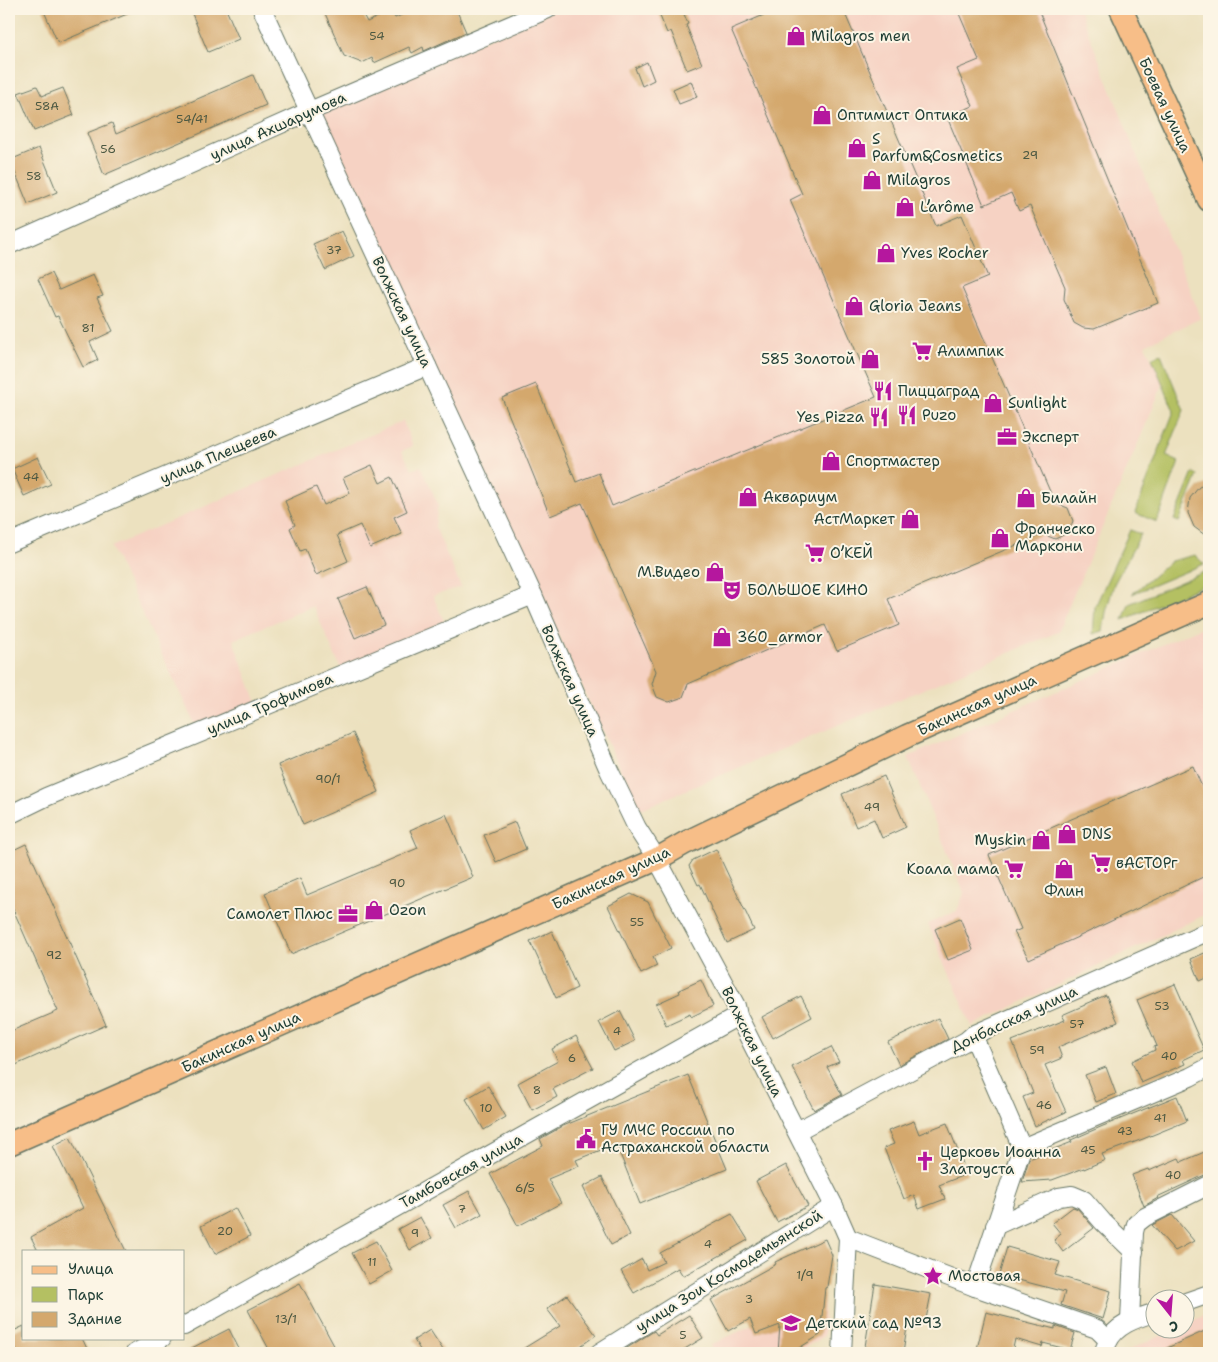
<svg xmlns="http://www.w3.org/2000/svg" width="1218" height="1362" font-family="'Shantell Sans',sans-serif">
<style>
.built{fill:#f6d2c3}
.green{fill:#b4c062;stroke:#6a7e4b}
.building{fill:#d4a86d}
.lines{fill:none;stroke-linecap:round;stroke-linejoin:round}
.minor-casing{stroke:#677665;stroke-width:20}
.major-casing{stroke:#677665;stroke-width:25}
.minor{stroke:#fff;stroke-width:18}
.major{stroke:#f7be88;stroke-width:22}
.labels{text-anchor:middle;dominant-baseline:central;stroke-width:4;stroke-linejoin:round;paint-order:stroke}
.number-label{font-size:12px;fill:#4c5842}
.poi-label{font-size:15px;fill:#1f3d34;stroke:#fcf5e5;text-anchor:start}
.street-label{font-size:15px;fill:#1f3d34;stroke:#fcf5e5}
</style>
<rect width="100%" height="100%" fill="#fcf5e5"/>
<filter id="ink" filterUnits="userSpaceOnUse"><feTurbulence type="fractalNoise" baseFrequency=".02" numOctaves="2"/><feDisplacementMap in="SourceGraphic" scale="10" xChannelSelector="R" yChannelSelector="G"/><feConvolveMatrix kernelMatrix="1 2 1 2 8 2 1 2 1" color-interpolation-filters="sRGB"/></filter>
<filter id="wash" filterUnits="userSpaceOnUse"><feTurbulence type="fractalNoise" baseFrequency=".0096" numOctaves="4" result="noise"/><feDisplacementMap in="SourceGraphic" scale="20" xChannelSelector="R" yChannelSelector="G"/><feGaussianBlur stdDeviation="1.12" result="paint"/><feColorMatrix in="noise" values="0 0 0 0 0 0 0 0 0 0 0 0 0 0 0 0 0 1.4 0 .05"/><feComposite in="paint" operator="in"/></filter>
<g filter="url(#wash)">
<rect width="100%" height="100%" fill="#ece1bf"/>
<g class="built">
<polygon points="556,9 1079,9 1201,318 1145,345 1163,384 1058,632 639,810 317,112"/>
<polygon points="403,421 413,446 402,451 412,470 421,466 438,504 435,527 461,587 433,596 446,626 342,671 313,606 233,640 257,703 196,727 111,547"/>
<polygon points="1209,624 1209,913 972,1026 928,924 957,911 964,893 908,757"/>
<polygon points="824,1294 824,1336 796,1353 715,1353 710,1345 785,1310"/>
<polygon points="1209,1313 1209,1353 1122,1353 1174,1330 1186,1330 1186,1324"/>
</g>
<g class="green">
<polygon points="1161,354 1184,410 1166,456 1179,462 1157,522 1135,513 1174,411 1152,358"/>
<polygon points="1193,473 1198,475 1179,522 1174,520"/>
<polygon points="1130,530 1141,534 1114,584 1106,612 1103,631 1093,634 1095,607"/>
<polygon points="1195,555 1204,564 1132,594 1171,561"/>
<polygon points="1209,570 1209,583 1123,620 1129,604"/>
</g>
<g id="blocks">
<g class="building">
<polygon points="43,9 139,9 58,43"/>
<polygon points="190,9 226,9 239,39 208,52"/>
<polygon points="323,9 360,9 367,22 391,11 395,18 415,9 456,9 466,32 424,51 423,47 412,53 409,47 374,63 372,58 362,63 344,56"/>
<polygon points="657,9 682,9 688,24 686,25 702,64 687,70 671,31 667,33"/>
<polygon points="778,9 843,9 936,226 962,215 988,277 962,288 1055,503 1068,508 1073,521 1068,533 1055,539 1043,534 888,599 899,625 837,651 825,625 688,684 683,697 669,702 657,697 652,684 656,671 582,503 550,516 502,398 536,384 576,482 599,473 612,506 876,397 790,200 802,194 731,29"/>
<polygon points="957,9 1038,9 1158,303 1094,329 1083,328 1074,323 1064,299 1065,287 1030,206 1019,211 1011,193 984,205 947,117 973,106 957,69 979,60"/>
<polygon points="647,62 654,80 642,86 635,68"/>
<polygon points="253,75 266,105 104,175 87,133 112,123 116,134"/>
<polygon points="691,81 697,97 679,104 673,89"/>
<polygon points="37,86 42,96 63,88 74,115 34,131 18,93"/>
<polygon points="39,148 57,192 28,204 10,160"/>
<polygon points="342,231 354,256 325,270 313,244"/>
<polygon points="51,273 59,290 93,275 103,296 97,298 113,331 90,342 98,360 83,367 58,316 55,317 38,279"/>
<polygon points="38,457 51,484 24,496 12,469"/>
<polygon points="372,465 380,483 392,477 407,511 394,517 402,534 370,548 360,525 337,535 348,561 316,575 305,549 300,551 290,528 295,525 285,501 316,487 324,505 350,493 343,478"/>
<polygon points="1209,483 1209,538 1194,527 1188,513 1190,498 1199,487"/>
<polygon points="367,587 384,625 355,638 338,599"/>
<polygon points="353,733 379,792 303,825 278,765"/>
<polygon points="1193,766 1209,803 1209,860 1203,877 1080,936 1029,959 1014,932 1021,929 989,855"/>
<polygon points="884,776 906,827 882,838 874,819 856,827 842,794"/>
<polygon points="446,814 473,877 291,954 265,893 300,878 307,895 418,848 410,830"/>
<polygon points="515,822 526,849 496,862 484,835"/>
<polygon points="26,844 106,1025 9,1068 9,1032 58,1011 9,900 9,852"/>
<polygon points="716,849 754,930 727,943 700,884 698,885 689,866 693,860"/>
<polygon points="631,894 648,902 671,948 653,957 657,966 641,974 608,906"/>
<polygon points="960,918 973,950 948,960 935,929"/>
<polygon points="552,931 577,988 556,998 530,941"/>
<polygon points="1209,951 1209,977 1200,981 1191,959"/>
<polygon points="701,980 713,1006 691,1017 690,1014 666,1025 656,1004 680,993 679,990"/>
<polygon points="1175,984 1204,1050 1183,1060 1185,1064 1141,1083 1132,1061 1155,1050 1154,1047 1157,1046 1137,1000"/>
<polygon points="1106,995 1118,1022 1058,1047 1062,1058 1045,1065 1066,1112 1035,1126 1023,1097 1033,1093 1012,1041 1065,1020 1062,1015 1085,1005 1085,1004"/>
<polygon points="801,996 812,1017 773,1038 762,1017"/>
<polygon points="620,1011 635,1041 614,1051 599,1022"/>
<polygon points="938,1018 948,1039 899,1065 888,1042"/>
<polygon points="576,1036 593,1068 553,1089 557,1097 532,1110 518,1083 558,1061 552,1049"/>
<polygon points="831,1047 839,1062 827,1067 842,1095 814,1110 792,1067"/>
<polygon points="1106,1067 1116,1094 1096,1102 1085,1075"/>
<polygon points="688,1075 727,1169 640,1204 616,1144 576,1160 579,1166 548,1179 561,1203 518,1226 490,1174 543,1146 540,1139 563,1126"/>
<polygon points="488,1086 506,1117 484,1130 466,1099"/>
<polygon points="1177,1096 1187,1121 1143,1139 1102,1154 1105,1160 1084,1169 1084,1168 1052,1180 1022,1182 1029,1159 1072,1142 1071,1140 1103,1126"/>
<polygon points="914,1121 919,1134 947,1123 967,1174 939,1185 945,1199 919,1209 914,1195 904,1199 884,1148 894,1144 888,1131"/>
<polygon points="70,1137 126,1251 38,1251 31,1237 83,1208 53,1146"/>
<polygon points="1209,1150 1209,1173 1157,1197 1158,1198 1144,1206 1132,1175 1148,1169 1149,1171 1179,1158 1181,1162"/>
<polygon points="786,1165 808,1206 777,1222 756,1181"/>
<polygon points="602,1177 630,1235 611,1245 583,1187"/>
<polygon points="469,1191 482,1214 456,1228 443,1205"/>
<polygon points="1073,1207 1078,1209 1094,1228 1063,1252 1054,1240 1061,1234 1052,1223"/>
<polygon points="235,1208 250,1236 215,1254 201,1226"/>
<polygon points="732,1214 748,1240 683,1276 678,1268 634,1293 621,1271 642,1259 647,1270 664,1262 660,1253"/>
<polygon points="1172,1215 1194,1241 1175,1251 1152,1225"/>
<polygon points="420,1217 432,1238 410,1250 398,1229"/>
<polygon points="825,1239 832,1255 827,1287 825,1288 820,1335 791,1353 778,1353 780,1325 756,1334 750,1319 728,1331 711,1300 776,1264 775,1262"/>
<polygon points="376,1241 392,1271 369,1284 352,1253"/>
<polygon points="1007,1247 1060,1262 1055,1275 1111,1291 1103,1319 1061,1305 1065,1292 999,1275"/>
<polygon points="300,1283 324,1327 338,1353 271,1353 248,1310"/>
<polygon points="875,1284 931,1294 925,1324 908,1321 903,1353 864,1353"/>
<polygon points="567,1295 596,1335 571,1353 516,1353 560,1326 547,1309"/>
<polygon points="986,1312 1055,1329 1055,1326 1075,1333 1070,1350 1043,1343 1042,1347 1015,1339 1012,1353 976,1353"/>
<polygon points="689,1315 703,1338 678,1353 619,1353 654,1331 657,1335"/>
<polygon points="24,1326 24,1338 82,1338 89,1353 18,1353 9,1333"/>
<polygon points="229,1329 241,1353 182,1353"/>
<polygon points="1209,1329 1209,1353 1156,1353"/>
<polygon points="430,1330 445,1353 422,1353 414,1340"/>
</g>
</g>
</g>
<g filter="url(#ink)">
<use href="#blocks" fill-opacity="0" stroke="#677665" stroke-width="1"/>
<g class="lines">
<defs>
<g id="minor">
<polyline points="262,9 533,595 608,768 637,828 657,859 736,1006 738,1016 834,1206 848,1238 842,1353"/>
<polyline points="9,245 310,111 548,9"/>
<polyline points="9,543 427,366"/>
<polyline points="9,815 46,797 533,595"/>
<polyline points="973,1035 1022,1148 975,1287"/>
<polyline points="797,1131 966,1041 973,1035 1209,931"/>
<polyline points="1022,1148 1190,1077 1209,1067"/>
<polyline points="995,1226 1059,1197 1072,1195 1084,1200 1103,1222 1134,1252"/>
<polyline points="848,1238 975,1287 1097,1329 1108,1340"/>
<polyline points="1186,1302 1209,1294"/>
<polyline points="1130,1321 1134,1232 1136,1224 1145,1217 1209,1185"/>
<polyline points="184,1326 738,1016"/>
<polyline points="135,1353 162,1338"/>
<polyline points="599,1353 834,1206"/>
<path d="M1103,1353C1105,1349 1106,1345 1108,1342C1116,1324 1138,1318 1156,1312"/>
</g>
<g id="major">
<polyline points="1121,9 1209,200"/>
<polyline points="9,1144 657,859 685,843 907,736 1209,603"/>
</g>
</defs>
<use href="#minor" class="minor-casing"/>
<use href="#major" class="major-casing"/>
<use href="#minor" class="minor"/>
<use href="#major" class="major"/>
</g>
</g>
<defs>
<symbol id="shop-bare" viewBox="-9 -9 18 18"><path d="M-5-2.5h2.3a2.7 3.5 0 0 1 5.4 0H5L5.5 6h-11ZM-1.5-2.5h3a1.5 2.3 0 0 0-3 0Z" fill="#b5179e" stroke="#fcf5e5" stroke-width="2.5" paint-order="stroke"/></symbol>
<symbol id="supermarket-bare" viewBox="-9 -9 18 18"><path d="M-6-5.5h2.5l.6 2H6L4.5 2H-2.5L-4.4-4H-6ZM-1.5 3.2a1.3 1.3 0 1 0 .1 0ZM3 3.2a1.3 1.3 0 1 0 .1 0Z" fill="#b5179e" stroke="#fcf5e5" stroke-width="2.5" paint-order="stroke"/></symbol>
<symbol id="restaurant-bare" viewBox="-9 -9 18 18"><path d="M-5-6h1v4h1v-4h1v4h1v-4h1v5L-1.5 .5V6h-2V.5L-5-1ZM5-6V6H3V1.5H1.5Q1.5-4 5-6Z" fill="#b5179e" stroke="#fcf5e5" stroke-width="2.5" paint-order="stroke"/></symbol>
<symbol id="office-bare" viewBox="-9 -9 18 18"><path d="M-6-3h4V-5.5h4V-3h4V5H-6ZM-1-4.5V-3h2v-1.5ZM-6 0V1H6V0Z" fill="#b5179e" stroke="#fcf5e5" stroke-width="2.5" paint-order="stroke"/></symbol>
<symbol id="theatre-bare" viewBox="-9 -9 18 18"><path d="M-5-5.5Q0-4 5-5.5V0Q5 5 0 6Q-5 5-5 0ZM-3.3-2.5H-1v1.5H-3.3ZM1-2.5H3.3v1.5H1ZM-2.8 1Q0 5.5 2.8 1Z" fill="#b5179e" stroke="#fcf5e5" stroke-width="2.5" paint-order="stroke"/></symbol>
<symbol id="civic-bare" viewBox="-9 -9 18 18"><path d="M-.6-6.5H3V-4.5H.6V-3L4-1V1h2V6H-6V1h2V-1L-.6-3ZM-1.2 2.5V6h2.4V2.5Z" fill="#b5179e" stroke="#fcf5e5" stroke-width="2.5" paint-order="stroke"/></symbol>
<symbol id="church-bare" viewBox="-9 -9 18 18"><path d="M-1.2-6h2.4v3.5h3.3v2.4h-3.3V6h-2.4V-.1h-3.3v-2.4h3.3Z" fill="#b5179e" stroke="#fcf5e5" stroke-width="2.5" paint-order="stroke"/></symbol>
<symbol id="sight-bare" viewBox="-9 -9 18 18"><path d="M0-6L1.8-2.2L6-1.7L2.9 1.2L3.7 5.4L0 3.3L-3.7 5.4L-2.9 1.2L-6-1.7L-1.8-2.2Z" fill="#b5179e" stroke="#fcf5e5" stroke-width="2.5" paint-order="stroke"/></symbol>
<symbol id="school-bare" viewBox="-9 -9 18 18"><path d="M0-5L7-2L0 1L-7-2ZM-4 1L0 2.5L4 1V4Q0 6-4 4Z" fill="#b5179e" stroke="#fcf5e5" stroke-width="2.5" paint-order="stroke"/></symbol>
</defs>
<g fill-rule="evenodd">
<use href="#shop-bare" x="782" y="22" width="28" height="28"/>
<use href="#shop-bare" x="808" y="101" width="28" height="28"/>
<use href="#shop-bare" x="843" y="134" width="28" height="28"/>
<use href="#shop-bare" x="858" y="166" width="28" height="28"/>
<use href="#shop-bare" x="891" y="193" width="28" height="28"/>
<use href="#shop-bare" x="872" y="239" width="28" height="28"/>
<use href="#shop-bare" x="840" y="292" width="28" height="28"/>
<use href="#supermarket-bare" x="908" y="337" width="28" height="28"/>
<use href="#shop-bare" x="856" y="345" width="28" height="28"/>
<use href="#restaurant-bare" x="869" y="377" width="28" height="28"/>
<use href="#shop-bare" x="979" y="389" width="28" height="28"/>
<use href="#restaurant-bare" x="893" y="401" width="28" height="28"/>
<use href="#restaurant-bare" x="865" y="403" width="28" height="28"/>
<use href="#office-bare" x="993" y="423" width="28" height="28"/>
<use href="#shop-bare" x="817" y="447" width="28" height="28"/>
<use href="#shop-bare" x="734" y="483" width="28" height="28"/>
<use href="#shop-bare" x="1012" y="484" width="28" height="28"/>
<use href="#shop-bare" x="896" y="505" width="28" height="28"/>
<use href="#shop-bare" x="986" y="524" width="28" height="28"/>
<use href="#supermarket-bare" x="801" y="539" width="28" height="28"/>
<use href="#shop-bare" x="701" y="558" width="28" height="28"/>
<use href="#theatre-bare" x="718" y="576" width="28" height="28"/>
<use href="#shop-bare" x="708" y="623" width="28" height="28"/>
<use href="#shop-bare" x="1053" y="820" width="28" height="28"/>
<use href="#shop-bare" x="1027" y="826" width="28" height="28"/>
<use href="#supermarket-bare" x="1087" y="849" width="28" height="28"/>
<use href="#supermarket-bare" x="1000" y="855" width="28" height="28"/>
<use href="#shop-bare" x="1050" y="855" width="28" height="28"/>
<use href="#shop-bare" x="360" y="896" width="28" height="28"/>
<use href="#office-bare" x="334" y="900" width="28" height="28"/>
<use href="#civic-bare" x="572" y="1125" width="28" height="28"/>
<use href="#church-bare" x="911" y="1147" width="28" height="28"/>
<use href="#sight-bare" x="919" y="1262" width="28" height="28"/>
<use href="#school-bare" x="777" y="1309" width="28" height="28"/>
</g>
<g class="labels">
<g class="number-label">
<text x="377" y="36">54</text>
<text x="47" y="106">58А</text>
<text x="192" y="119">54/41</text>
<text x="108" y="149">56</text>
<text x="1030" y="155">29</text>
<text x="34" y="176">58</text>
<text x="334" y="250">37</text>
<text x="88" y="328">81</text>
<text x="31" y="477">44</text>
<text x="328" y="779">90/1</text>
<text x="872" y="807">49</text>
<text x="397" y="883">90</text>
<text x="637" y="922">55</text>
<text x="54" y="955">92</text>
<text x="1162" y="1006">53</text>
<text x="1077" y="1024">57</text>
<text x="617" y="1031">4</text>
<text x="1037" y="1050">59</text>
<text x="1169" y="1056">40</text>
<text x="572" y="1058">6</text>
<text x="537" y="1090">8</text>
<text x="1044" y="1105">46</text>
<text x="486" y="1108">10</text>
<text x="1160" y="1118">41</text>
<text x="1125" y="1131">43</text>
<text x="1088" y="1150">45</text>
<text x="1173" y="1175">40</text>
<text x="525" y="1188">6/5</text>
<text x="462" y="1209">7</text>
<text x="225" y="1231">20</text>
<text x="415" y="1233">9</text>
<text x="708" y="1244">4</text>
<text x="372" y="1262">11</text>
<text x="805" y="1275">1/9</text>
<text x="749" y="1299">3</text>
<text x="286" y="1319">13/1</text>
<text x="683" y="1335">5</text>
</g>
<g class="poi-label">
<text x="811" y="36">Milagros men</text>
<text x="837" y="115">Оптимист Оптика</text>
<text x="872" y="139">S<tspan x="872" dy="17">Parfum&amp;Cosmetics</tspan></text>
<text x="887" y="180">Milagros</text>
<text x="920" y="207">L’arôme</text>
<text x="901" y="253">Yves Rocher</text>
<text x="869" y="306">Gloria Jeans</text>
<text x="937" y="351">Алимпик</text>
<text x="855" y="359" text-anchor="end">585 Золотой</text>
<text x="898" y="391">Пиццаград</text>
<text x="1008" y="403">Sunlight</text>
<text x="922" y="415">Puzo</text>
<text x="864" y="417" text-anchor="end">Yes Pizza</text>
<text x="1022" y="437">Эксперт</text>
<text x="846" y="461">Спортмастер</text>
<text x="763" y="497">Аквариум</text>
<text x="1041" y="498">Билайн</text>
<text x="895" y="519" text-anchor="end">АстМаркет</text>
<text x="1015" y="529">Франческо<tspan x="1015" dy="17">Маркони</tspan></text>
<text x="830" y="553">О’КЕЙ</text>
<text x="700" y="572" text-anchor="end">М.Видео</text>
<text x="747" y="590">БОЛЬШОЕ КИНО</text>
<text x="737" y="637">360_armor</text>
<text x="1082" y="834">DNS</text>
<text x="1026" y="840" text-anchor="end">Myskin</text>
<text x="1116" y="863">вАСТОРг</text>
<text x="999" y="869" text-anchor="end">Коала мама</text>
<text x="1064" y="891" text-anchor="middle">Флин</text>
<text x="389" y="910">Ozon</text>
<text x="333" y="914" text-anchor="end">Самолет Плюс</text>
<text x="601" y="1130">ГУ МЧС России по<tspan x="601" dy="17">Астраханской области</tspan></text>
<text x="940" y="1152">Церковь Иоанна<tspan x="940" dy="17">Златоуста</tspan></text>
<text x="948" y="1276">Мостовая</text>
<text x="806" y="1323">Детский сад №93</text>
</g>
<g class="street-label">
<text transform="translate(1165 105) rotate(65)">Боевая улица</text>
<text transform="translate(278 126) rotate(-24)">улица Ахшарумова</text>
<text transform="translate(402 312) rotate(65)">Волжская улица</text>
<text transform="translate(218 455) rotate(-23)">улица Плещеева</text>
<text transform="translate(570 681) rotate(66)">Волжская улица</text>
<text transform="translate(270 704) rotate(-23)">улица Трофимова</text>
<text transform="translate(977 705) rotate(-24)">Бакинская улица</text>
<text transform="translate(611 878) rotate(-25)">Бакинская улица</text>
<text transform="translate(1014 1019) rotate(-25)">Донбасская улица</text>
<text transform="translate(241 1042) rotate(-24)">Бакинская улица</text>
<text transform="translate(752 1042) rotate(64)">Волжская улица</text>
<text transform="translate(461 1171) rotate(-29)">Тамбовская улица</text>
<text transform="translate(729 1271) rotate(-32)">улица Зои Космодемьянской</text>
</g>
</g>
<rect width="1218" height="1362" fill="none" stroke="#fcf5e5" stroke-width="30"/>
<rect x="22" y="1250" width="162" height="90" fill="#fcf5e5" stroke="#a4ab9e"/>
<rect x="32" y="1266" width="25" height="8" fill="#f7be88" stroke="#a4ab9e"/>
<text x="68" y="1274" font-size="15" fill="#1f3d34">Улица</text>
<rect x="32" y="1287" width="25" height="15" fill="#b4c062" stroke="#a4ab9e"/>
<text x="68" y="1300" font-size="15" fill="#1f3d34">Парк</text>
<rect x="32" y="1312" width="25" height="15" fill="#d4a86d" stroke="#a4ab9e"/>
<text x="68" y="1324" font-size="15" fill="#1f3d34">Здание</text>
<g transform="translate(1170 1314) rotate(163)"><circle r="24" fill="#fcf5e5" stroke="#a4ab9e"/>
<path d="M0-4L9 19L0 12L-9 19Z" fill="#b5179e"/>
<text y="-8" font-size="14" font-weight="bold" text-anchor="middle" fill="#1f3d34">С</text>
</g>
</svg>
